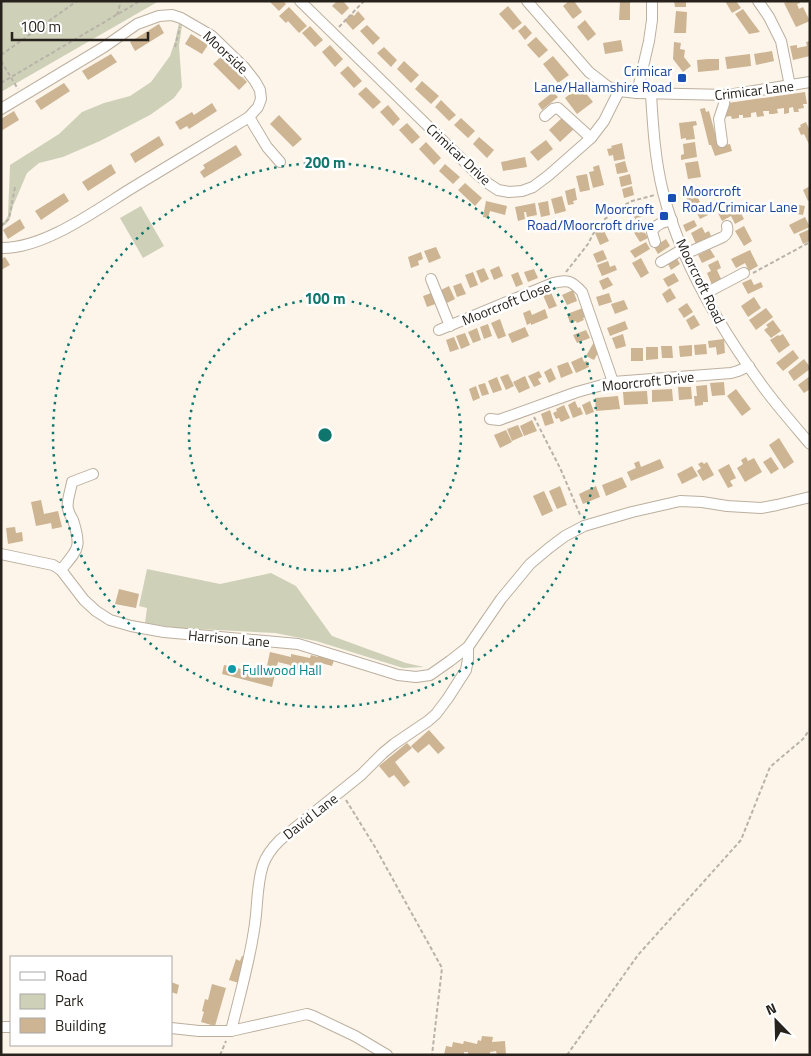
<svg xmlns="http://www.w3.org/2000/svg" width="811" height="1056" font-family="'Titillium Web',sans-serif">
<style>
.green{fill:#ced1b8}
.building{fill:#cdb493}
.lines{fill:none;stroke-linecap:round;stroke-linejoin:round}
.minor-casing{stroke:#bcaf9e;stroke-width:12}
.path{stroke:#b9b2a9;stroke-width:2;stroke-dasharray:4 2.5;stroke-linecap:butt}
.minor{stroke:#fff;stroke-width:10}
.ring{fill:none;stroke:#0f766e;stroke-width:2.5;stroke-dasharray:2.5 5}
.transit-dot{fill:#1a4fb4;stroke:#fff;stroke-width:2}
.culture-dot{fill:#0f9aa8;stroke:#fff;stroke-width:2}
.labels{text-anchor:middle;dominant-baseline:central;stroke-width:5;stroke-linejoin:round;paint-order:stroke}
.street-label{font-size:14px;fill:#27221c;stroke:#fff}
.transit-label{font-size:14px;fill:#164399;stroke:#fff;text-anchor:end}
.culture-label{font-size:14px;fill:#0d838f;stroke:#fff;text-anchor:start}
.centre{fill:#0f766e;stroke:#fff;stroke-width:2.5}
.ring-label{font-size:15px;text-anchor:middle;font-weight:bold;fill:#0f766e;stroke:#fff;stroke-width:5;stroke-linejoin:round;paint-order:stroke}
</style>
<rect width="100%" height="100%" fill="#fdf5ea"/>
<g class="green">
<polygon points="1,1 159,1 1,92"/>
<polygon points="179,23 182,25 179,46 182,87 174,98 150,115 100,141 63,157 39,163 27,173 13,206 10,218 6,224 1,227 1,224 5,221 8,216 10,165 59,134 82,112 104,103 130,96 151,82 170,56 175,41"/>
<polygon points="141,206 164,246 143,258 120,218"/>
<polygon points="147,569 220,584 271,573 296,586 332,636 406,663 424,667 403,668 316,641 275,633 177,628 145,623 147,608 139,606"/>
</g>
<g class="building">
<polygon points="269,1 283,1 286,4 279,11"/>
<polygon points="337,1 343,1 349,8 342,15 332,6"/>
<polygon points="569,1 574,1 582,12 573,19 563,6"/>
<polygon points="620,1 630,1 630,20 619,20"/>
<polygon points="674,1 686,1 686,7 675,7"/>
<polygon points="725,1 736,1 741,8 732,13"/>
<polygon points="788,1 800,1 800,3 797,4 799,9 803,7 810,21 796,27 784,3"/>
<polygon points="508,6 522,23 513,30 499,14"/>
<polygon points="289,7 307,26 299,33 288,21 286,23 279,16"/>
<polygon points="743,9 751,20 760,32 749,34 735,14"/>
<polygon points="358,11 365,19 353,30 344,20 352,14 354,16"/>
<polygon points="676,11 687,12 686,33 674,33"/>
<polygon points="585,20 596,34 588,41 577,27"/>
<polygon points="159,24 164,33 135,51 130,42"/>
<polygon points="367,25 380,38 373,45 360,31"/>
<polygon points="525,25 532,33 525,40 518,31"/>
<polygon points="310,26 323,40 315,47 302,33"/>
<polygon points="191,34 208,45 202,54 185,44"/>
<polygon points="536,37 548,50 539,58 527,45"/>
<polygon points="621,40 623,51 605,54 603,43"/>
<polygon points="810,41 810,56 793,60 790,46 797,45 797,48 807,46 806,42"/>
<polygon points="674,42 681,43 680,49 685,50 684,57 691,66 683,72 673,59"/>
<polygon points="330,45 343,59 335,67 322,52"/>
<polygon points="384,47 397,60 391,67 377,53"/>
<polygon points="772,51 774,61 756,65 754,54"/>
<polygon points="111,54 117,62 88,80 82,71"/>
<polygon points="750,54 751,66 727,69 725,57"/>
<polygon points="222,56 247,82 239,90 213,64"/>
<polygon points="553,56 569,75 558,83 543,64"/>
<polygon points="708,59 719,59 719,70 698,72 697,60"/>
<polygon points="404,61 419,75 411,83 397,69"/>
<polygon points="348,66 362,81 354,88 340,73"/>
<polygon points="422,81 439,96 431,104 415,89"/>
<polygon points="64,83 70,91 41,110 35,101"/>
<polygon points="580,86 593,102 577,114 565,98"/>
<polygon points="366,87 381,102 373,109 358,94"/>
<polygon points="553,92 558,97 542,110 538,104"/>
<polygon points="805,92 807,104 803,104 804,108 798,109 799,112 794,112 793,107 789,108 789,113 784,114 784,108 777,109 778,113 773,114 769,114 769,111 763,111 764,116 757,117 756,112 751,113 751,117 743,118 743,115 739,115 739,118 732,119 731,116 724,117 723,109 729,109 728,103"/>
<polygon points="441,100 456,115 449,121 435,107"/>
<polygon points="212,103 217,111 189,129 187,126 180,130 175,122 192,112 194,115"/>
<polygon points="388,105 400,119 393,126 380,112"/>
<polygon points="705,108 706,112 709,111 715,133 717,132 721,146 730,144 732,151 715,156 711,145 709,145 700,109"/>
<polygon points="14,111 19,120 1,131 1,119"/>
<polygon points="279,115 302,139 293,147 270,124"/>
<polygon points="564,116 575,128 560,142 549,130"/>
<polygon points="461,118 475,131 468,138 454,125"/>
<polygon points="696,121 697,125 693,126 695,139 686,140 686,138 681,139 679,123"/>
<polygon points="806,122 810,131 810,146 804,134 801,135 798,128 801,127 800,125"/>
<polygon points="407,123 420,137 412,144 399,130"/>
<polygon points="159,136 164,145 135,163 130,154"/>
<polygon points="479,137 494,150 487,158 473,144"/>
<polygon points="546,140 553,149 538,161 530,152"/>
<polygon points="426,142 441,158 434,165 419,149"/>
<polygon points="695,142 697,157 681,160 681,155 684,154 683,144"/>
<polygon points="622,143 625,159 614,161 613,155 609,156 607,149 612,148 611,146"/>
<polygon points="236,145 242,155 204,178 200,172 205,168 203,165"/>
<polygon points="525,157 527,167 503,171 501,162"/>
<polygon points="625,161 628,172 617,174 615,164"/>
<polygon points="698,161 701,177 688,179 685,163"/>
<polygon points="111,164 116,173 88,191 82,182"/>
<polygon points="445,164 460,177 453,184 439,171"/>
<polygon points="599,165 604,185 593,188 589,172 594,171 593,167"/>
<polygon points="587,174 590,190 580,192 576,176"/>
<polygon points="630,174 632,184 621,187 619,177"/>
<polygon points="465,183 482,198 475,206 458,190"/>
<polygon points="632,186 634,195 624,198 622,189"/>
<polygon points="810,186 810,200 808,201 803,190"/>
<polygon points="575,188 577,200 573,201 574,204 568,205 565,191"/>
<polygon points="693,188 700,202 690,207 684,192"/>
<polygon points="64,193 69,201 41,220 35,211"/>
<polygon points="562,196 566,211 555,214 551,199"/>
<polygon points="486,201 507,206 505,215 490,211 488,218 483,217"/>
<polygon points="548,201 550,215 541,217 538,203"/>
<polygon points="535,203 537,215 527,217 526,212 524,212 525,219 518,221 515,207"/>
<polygon points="703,203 708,215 700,219 694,207"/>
<polygon points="788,203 805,206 803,215 786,212"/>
<polygon points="736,204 744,219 735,224 731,216 722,221 718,213"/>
<polygon points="643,207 647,213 636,220 632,214"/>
<polygon points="805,217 810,227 794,234 789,225"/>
<polygon points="20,219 25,228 8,239 3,230"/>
<polygon points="694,220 697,226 686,232 683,225"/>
<polygon points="641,226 648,238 640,242 633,231"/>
<polygon points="744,226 752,241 744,246 735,231"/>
<polygon points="702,227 705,233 709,231 711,236 696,244 691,233"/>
<polygon points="603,229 609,241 600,245 595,233"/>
<polygon points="810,229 810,241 803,244 799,234"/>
<polygon points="666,239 670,246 658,254 654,247"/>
<polygon points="646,242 650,249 635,258 630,251"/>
<polygon points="436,247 441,258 429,263 424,251"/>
<polygon points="710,249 715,257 702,263 698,255"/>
<polygon points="603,250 607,259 597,263 593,254"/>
<polygon points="750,250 758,266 749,271 745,263 736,268 731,259"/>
<polygon points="421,252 423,259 418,261 419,265 411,268 408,257"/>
<polygon points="675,255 680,264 671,270 666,260"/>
<polygon points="5,257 10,265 1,270 1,259"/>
<polygon points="641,258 649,273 641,278 632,263"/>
<polygon points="718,260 721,268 717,270 722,281 712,285 707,273 711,271 708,265"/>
<polygon points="608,261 610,267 615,265 617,270 602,276 597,265"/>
<polygon points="499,266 503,276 494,280 490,270"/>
<polygon points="484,268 489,279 481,283 476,271"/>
<polygon points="534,269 538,278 528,282 524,272"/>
<polygon points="473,272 478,285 470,288 465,275"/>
<polygon points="518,272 523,284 516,287 511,275"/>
<polygon points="674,273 679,281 668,287 663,279"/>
<polygon points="608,277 613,285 603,290 599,281"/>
<polygon points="751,279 754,285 761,282 763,287 748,294 742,283"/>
<polygon points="461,283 466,294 457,297 453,286"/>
<polygon points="449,286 455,299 447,303 441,290"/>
<polygon points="670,288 676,298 667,303 662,294"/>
<polygon points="550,290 557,306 549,309 542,293"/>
<polygon points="573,290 577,301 567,305 562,295"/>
<polygon points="434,292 438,303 427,307 423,296"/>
<polygon points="609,293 612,302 599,306 596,297"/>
<polygon points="754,297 761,308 748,317 741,306"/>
<polygon points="624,300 628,309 615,314 611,304"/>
<polygon points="687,303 693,312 684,318 678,309"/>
<polygon points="583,308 586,317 583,318 584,320 577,323 576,321 570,323 567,314"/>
<polygon points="766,308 773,317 756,330 749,320"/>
<polygon points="545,309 548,318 531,325 531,323 527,325 523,313 530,310 532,315"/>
<polygon points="694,315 700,325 691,330 686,320"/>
<polygon points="500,319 506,336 498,339 491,323"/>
<polygon points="773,320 781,331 771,338 764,330 768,327 766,325"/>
<polygon points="625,321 628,329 610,336 607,328"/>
<polygon points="488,324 492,336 484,339 480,327"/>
<polygon points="525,327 529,336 512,343 508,334"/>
<polygon points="477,328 481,340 473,343 468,332"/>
<polygon points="586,330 590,338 577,343 573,335"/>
<polygon points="465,333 470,345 461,349 456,336"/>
<polygon points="623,334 626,346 616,349 612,338"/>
<polygon points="783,334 790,345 779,353 770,340 778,335 779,336"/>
<polygon points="454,337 459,349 450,352 446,340"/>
<polygon points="724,339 725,353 717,355 716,347 709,348 708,341"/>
<polygon points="594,342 597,344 599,351 594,360 586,356"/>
<polygon points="706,344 707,354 695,355 694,345"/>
<polygon points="692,345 692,356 680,357 679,346"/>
<polygon points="661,346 672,346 673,358 662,358"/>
<polygon points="646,347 658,347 658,359 646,360"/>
<rect x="631" y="348" width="12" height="13"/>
<polygon points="793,350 799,358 783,371 776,363"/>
<polygon points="582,357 584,362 587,361 589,367 576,373 571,362"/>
<polygon points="804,359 810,367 810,369 794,381 788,372"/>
<polygon points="568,362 573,373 561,378 557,366"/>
<polygon points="551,368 556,379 549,383 544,372"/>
<polygon points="539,371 542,377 538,379 541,384 534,387 528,376"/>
<polygon points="508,374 514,386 506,390 500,377"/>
<polygon points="525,376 530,388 519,393 513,382"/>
<polygon points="810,376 810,389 804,393 798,385"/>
<polygon points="497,377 502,390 493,393 488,381"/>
<polygon points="724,382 725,395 712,396 710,383"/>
<polygon points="485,383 489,394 482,396 478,385"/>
<polygon points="707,385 708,402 703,402 703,405 695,406 694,396 697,396 696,386"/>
<polygon points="476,386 480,398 473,401 469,389"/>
<polygon points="678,387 691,387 692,399 679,400"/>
<polygon points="672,389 673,401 652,402 652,390"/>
<polygon points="736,389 751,409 742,416 727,396"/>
<polygon points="647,391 648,404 624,405 623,392"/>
<polygon points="618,396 620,409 596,411 595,398"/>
<polygon points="575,401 578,408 580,407 583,414 573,418 568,405"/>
<polygon points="590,401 594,412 586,415 582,405"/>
<polygon points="564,405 570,418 561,422 559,418 556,419 553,413 557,411 556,409"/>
<polygon points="550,410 554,423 545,426 541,414"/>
<polygon points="532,420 537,431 524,436 520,426"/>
<polygon points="518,425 523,436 512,441 507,429"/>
<polygon points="506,430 512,442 500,448 494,435"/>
<polygon points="779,438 794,462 784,469 769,445"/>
<polygon points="746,457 748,461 754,458 762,472 745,482 737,468 743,464 741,460"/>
<polygon points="771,457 779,469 771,474 763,462"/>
<polygon points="660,459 664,468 631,481 627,472 636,468 634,463 639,461 641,467"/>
<polygon points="702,462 704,464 707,462 714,475 703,481 697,471 701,468 698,464"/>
<polygon points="729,464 736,478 730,481 733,486 728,488 718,470"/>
<polygon points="692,466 698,476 682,484 677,474"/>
<polygon points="622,477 627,487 606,496 602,485"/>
<polygon points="560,486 567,505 557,509 549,491"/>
<polygon points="596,486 600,497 583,504 579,494"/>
<polygon points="544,491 553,511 542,516 533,496"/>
<polygon points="41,500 44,514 58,511 62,527 52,529 51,523 36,526 31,502"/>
<polygon points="15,527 16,533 22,532 23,541 8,544 6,528"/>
<polygon points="119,589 139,594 136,608 115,604"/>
<polygon points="270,652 291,657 291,654 310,658 311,655 318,657 318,653 335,657 332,666 321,663 320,667 317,666 315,673 298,668 297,671 289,669 290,665 278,662 272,687 222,674 224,665 258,673 260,668 266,670"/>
<polygon points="429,730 445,748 438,754 429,744 418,753 411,746"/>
<polygon points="407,743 412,748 395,762 410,782 404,787 394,775 389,778 379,766"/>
<polygon points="242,956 247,958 239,983 229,980 236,959 240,961"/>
<polygon points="171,982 179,985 177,994 171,992"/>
<polygon points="212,984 226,988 215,1026 201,1022 204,1012 202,1011 205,999 208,1000"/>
<polygon points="482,1036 493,1037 492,1042 505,1041 506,1055 497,1055 496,1051 490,1052 490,1055 468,1055 468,1052 464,1052 464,1055 444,1055 446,1046 452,1047 453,1042 463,1044 464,1041 477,1044 478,1040 481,1041"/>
</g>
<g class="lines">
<defs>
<g id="minor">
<polyline points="300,1 477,174 489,184 498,190 509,192 522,191 533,187 549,175 591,138 604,121 619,91"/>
<polyline points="527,1 589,72 607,86 619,91 637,93 728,95 810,82"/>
<polyline points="758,1 769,17 781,41 790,86"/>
<polyline points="637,93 649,41 652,20 652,1"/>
<path d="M651,94C653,127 655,160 663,192C680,260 722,331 764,388C778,407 794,425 810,444"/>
<path d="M1,109L104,47L137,24L159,16L172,15L181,18L212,36L244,67L255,81L260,90L261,99L258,107L249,117L241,122C205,144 168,166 132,188C96,210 44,249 1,248"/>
<polyline points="545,116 553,109 558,108 591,138"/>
<polyline points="249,117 267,147 280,162"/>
<polyline points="722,142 719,119 724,104 725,95"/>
<path d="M655,242L652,232C655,224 664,222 672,220"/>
<path d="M685,254L723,237C727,234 728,232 727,226"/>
<polyline points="661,262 683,249"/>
<polyline points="431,279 450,326"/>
<polyline points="704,294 744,273"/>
<path d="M439,330L553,283C568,279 572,281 582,292L613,382"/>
<polyline points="490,419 499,420 577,392 613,382 731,373 738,371 749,366"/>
<polyline points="1,554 53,565 61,570 84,600 96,611 110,620 131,626 164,632 298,644 398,675 416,677 430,675 450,661 468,647 501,599 530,564 549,548 565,536 584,526 632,512 680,501 702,502 727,506 761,508 777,505 810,497"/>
<path d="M61,570C78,549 82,548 73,520C71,517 69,513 68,509C66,502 71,490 72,482L93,474"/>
<polyline points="1,1027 11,1027"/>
<polyline points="171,1028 199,1031 231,1031 307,1014 313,1016 355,1036 387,1055"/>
<path d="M231,1031C239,998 249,964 254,930C258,909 256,886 263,865C266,856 273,847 280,840L361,775L383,753L394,744L428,721L436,714L448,698L466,670L468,659V647"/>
</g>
</defs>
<use href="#minor" class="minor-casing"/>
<g class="path">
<polyline points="117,15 121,1"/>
<polyline points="339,27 364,1"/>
<polyline points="175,47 180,27"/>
<polyline points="1,55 77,1"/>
<polyline points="1,61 18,89"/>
<polyline points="1,83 140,1"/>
<polyline points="1,226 9,219 15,187"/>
<polyline points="566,272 588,244 593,234 605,219 619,208 632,201 655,195"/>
<polyline points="753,273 810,242"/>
<polyline points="534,417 561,470 581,517"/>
<polyline points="346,800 375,847 442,968 432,1055"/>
<polyline points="220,1055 226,1041"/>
<polyline points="567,1055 638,955 741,840 770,767 803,739 810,729"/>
</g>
<use href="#minor" class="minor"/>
</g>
<g class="ring">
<circle cx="325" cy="435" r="136"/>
<circle cx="325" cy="435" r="272"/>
</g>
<g class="transit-dot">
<rect x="677" y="73" width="10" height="10" rx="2.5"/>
<rect x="667" y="193" width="10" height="10" rx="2.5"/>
<rect x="659" y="211" width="10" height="10" rx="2.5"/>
</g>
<circle class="culture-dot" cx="232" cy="669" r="5"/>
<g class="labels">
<g class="street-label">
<text transform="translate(226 52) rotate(43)">Moorside</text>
<text transform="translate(754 90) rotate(-7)">Crimicar Lane</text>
<text transform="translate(459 154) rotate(43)">Crimicar Drive</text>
<text transform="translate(701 281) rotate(64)">Moorcroft Road</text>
<text transform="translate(506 303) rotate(-22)">Moorcroft Close</text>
<text transform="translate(648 381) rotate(-6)">Moorcroft Drive</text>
<text transform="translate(229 638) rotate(5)">Harrison Lane</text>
<text transform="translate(310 816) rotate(-38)">David Lane</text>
</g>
<g class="transit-label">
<text x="672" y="70">Crimicar<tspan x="672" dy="16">Lane/Hallamshire Road</tspan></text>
<text x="682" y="190" text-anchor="start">Moorcroft<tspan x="682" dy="16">Road/Crimicar Lane</tspan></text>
<text x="654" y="208">Moorcroft<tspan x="654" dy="16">Road/Moorcroft drive</tspan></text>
</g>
<g class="culture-label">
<text x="242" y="669">Fullwood Hall</text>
</g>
</g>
<circle cx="325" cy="435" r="8" class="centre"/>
<g class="ring-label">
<text x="325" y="168">200 m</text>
<text x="325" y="304">100 m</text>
</g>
<rect width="811" height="1056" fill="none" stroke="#27221c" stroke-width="5"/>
<rect x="10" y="956" width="162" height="90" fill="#ffffff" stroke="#a9a7a4"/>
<rect x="20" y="972" width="25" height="8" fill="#ffffff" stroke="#a9a7a4"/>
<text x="55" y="981" font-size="15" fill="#27221c">Road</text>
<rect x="20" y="994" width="25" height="15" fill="#ced1b8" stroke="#a9a7a4"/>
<text x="55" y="1006" font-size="15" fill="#27221c">Park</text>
<rect x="20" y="1018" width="25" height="15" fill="#cdb493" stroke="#a9a7a4"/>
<text x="55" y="1031" font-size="15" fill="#27221c">Building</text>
<g transform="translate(776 1021) rotate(337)" stroke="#ffffff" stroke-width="4" paint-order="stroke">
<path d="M0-4L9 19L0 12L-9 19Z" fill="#27221c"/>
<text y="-8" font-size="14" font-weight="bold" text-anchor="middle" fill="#27221c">N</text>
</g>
<path d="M12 32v8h136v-8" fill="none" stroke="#27221c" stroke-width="2.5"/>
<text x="20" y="32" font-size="15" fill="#27221c" stroke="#ffffff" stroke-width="4" paint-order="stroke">100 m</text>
</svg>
